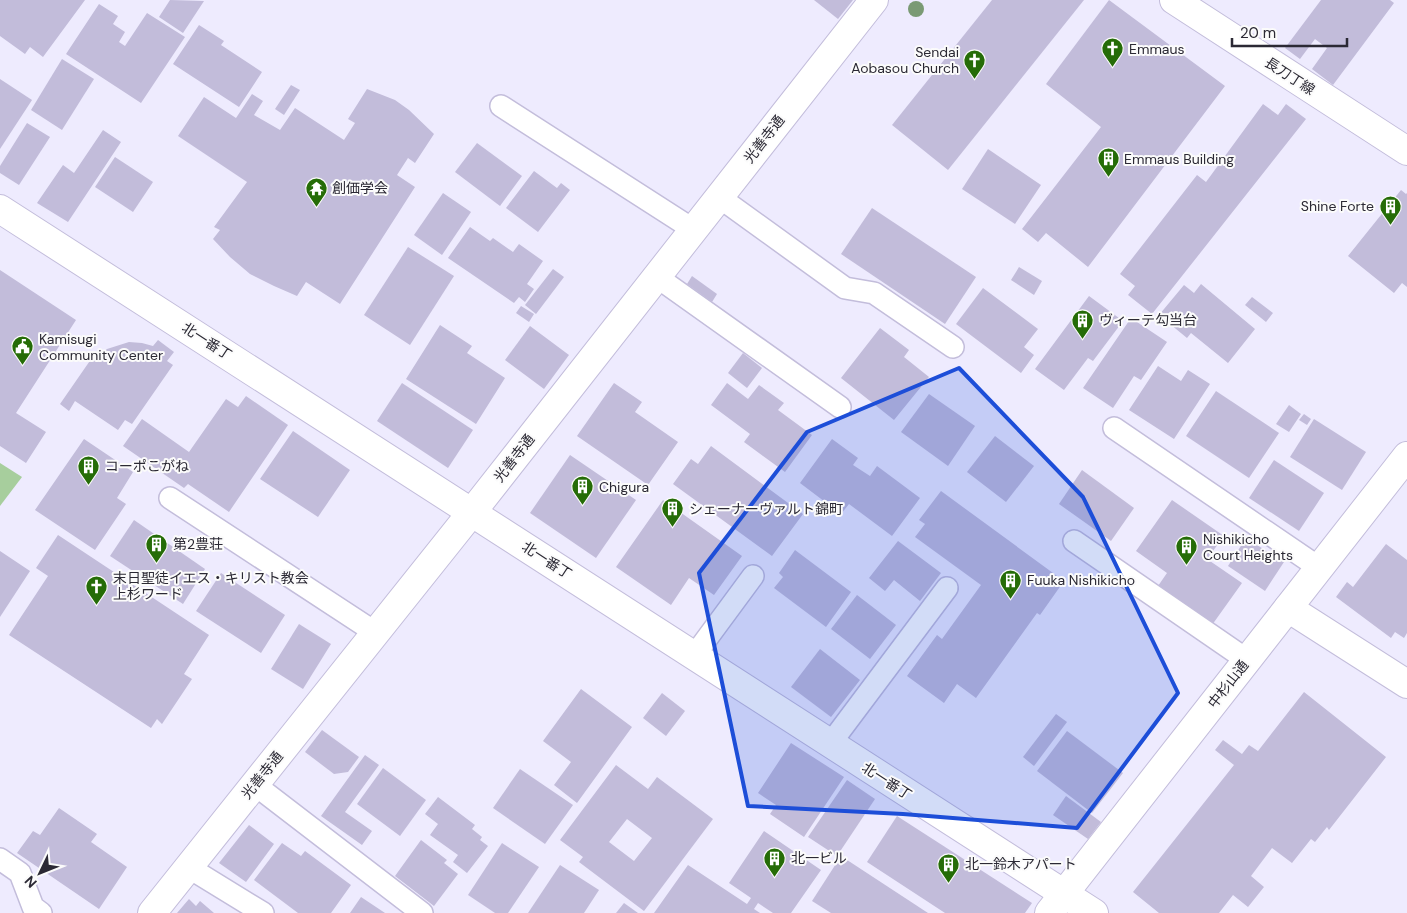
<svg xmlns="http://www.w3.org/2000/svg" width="1407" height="913" font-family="'DM Sans','Noto Sans JP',sans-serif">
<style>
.green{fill:#a7ce9d}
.building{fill:#c2bcda;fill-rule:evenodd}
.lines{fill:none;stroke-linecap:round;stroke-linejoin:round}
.lane-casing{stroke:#c3bddb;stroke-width:24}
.street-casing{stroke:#c3bddb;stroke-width:30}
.lane{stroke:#fff;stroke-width:21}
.street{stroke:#fff;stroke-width:28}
.tree{fill:#7a9a74}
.marked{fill:#1d4ed8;fill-opacity:0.2;stroke:#1d4ed8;stroke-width:4;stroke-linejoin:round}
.labels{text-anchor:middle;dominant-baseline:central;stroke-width:4;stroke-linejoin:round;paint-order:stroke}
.poi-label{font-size:14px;fill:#2b2934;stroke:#fbfbfb;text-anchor:start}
.street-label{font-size:14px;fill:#2b2934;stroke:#fbfbfb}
</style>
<rect width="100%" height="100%" fill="#eeebfe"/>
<polygon class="green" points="0,463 22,477 0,506"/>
<g class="building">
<polygon points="0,0 85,0 43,57 30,47 25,54 0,36"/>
<polygon points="170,0 204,1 183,33 159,17"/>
<polygon points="814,0 853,0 838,19"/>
<polygon points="992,0 1084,0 948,170 892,125"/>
<polygon points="1109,0 1225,86 1088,267 1046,233 1038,242 1022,229 1101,127 1046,84"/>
<polygon points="1321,0 1390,0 1394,3 1333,85 1312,69 1327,48 1315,39 1300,59 1285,48"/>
<polygon points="99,4 118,16 113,24 125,32 119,42 125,46 147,13 185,37 141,103 66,54"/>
<polygon points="199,25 224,41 221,45 262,72 239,107 173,64"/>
<polygon points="62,59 94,79 62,130 31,110"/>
<polygon points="0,79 32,100 0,149"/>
<polygon points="291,85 300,90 284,115 275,109"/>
<polygon points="367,89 395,100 409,110 434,134 415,163 408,158 397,175 415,187 340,304 306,282 297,296 274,286 250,274 230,257 213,239 220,230 214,227 247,182 178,136 204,97 236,118 252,94 263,101 254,115 280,130 295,108 344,140 355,123 348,119"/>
<polygon points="1263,104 1278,115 1286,104 1306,119 1152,314 1128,295 1135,286 1120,274 1197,175 1206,182"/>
<polygon points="27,123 50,137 19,185 0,173 0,166"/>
<polygon points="103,130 121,142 68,222 37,203 63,165 74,173"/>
<polygon points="477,143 522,176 500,206 455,172"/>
<polygon points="988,149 1041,185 1015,224 962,189"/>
<polygon points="115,157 153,182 133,212 95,187"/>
<polygon points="534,171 557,188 561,183 570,190 538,232 506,208"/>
<polygon points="1401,190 1406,194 1407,193 1407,287 1402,283 1394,293 1348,256"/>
<polygon points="443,193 471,212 442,255 414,235"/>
<polygon points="872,208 976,277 945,324 841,254"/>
<polygon points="470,227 490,241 493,238 513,252 519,244 543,261 527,284 534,289 525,302 519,297 514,303 448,258"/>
<polygon points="408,247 454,276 410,345 364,315"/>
<polygon points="1019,267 1042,281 1034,295 1011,280"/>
<polygon points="553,269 564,277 536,314 525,305"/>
<polygon points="0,270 76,320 16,413 46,432 26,463 0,446"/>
<polygon points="692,276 717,294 712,302 687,284"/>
<polygon points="1201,284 1255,329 1228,363 1191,333 1187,338 1159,315 1184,285 1194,293"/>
<polygon points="983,288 1038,329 1024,347 1034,355 1021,373 956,324"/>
<polygon points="1089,296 1123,321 1093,361 1088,358 1064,390 1035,369"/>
<polygon points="1252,297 1273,313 1266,322 1245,305"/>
<polygon points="521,306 534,314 529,322 516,313"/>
<polygon points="1131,318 1167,342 1141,380 1134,376 1113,408 1083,388"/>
<polygon points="440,325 472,346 467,353 505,378 476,424 406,379"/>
<polygon points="530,326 569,355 544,389 505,360"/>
<polygon points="880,328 909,350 904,357 929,377 894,420 841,378"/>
<polygon points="158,340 174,352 167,361 173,365 132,424 125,420 118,430 75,401 69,411 60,404 96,352 100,355 107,349 129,342 142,343 153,346"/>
<polygon points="743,353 762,368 747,388 728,373"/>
<polygon points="1158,366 1181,381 1188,370 1210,384 1174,439 1129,410"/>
<polygon points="402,383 473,430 448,468 377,421"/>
<polygon points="614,383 642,402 635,412 678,442 648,485 577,436"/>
<polygon points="727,383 748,399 759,385 784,403 778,410 812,435 785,472 744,442 750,434 711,405"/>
<polygon points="1216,391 1279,433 1249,478 1186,436"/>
<polygon points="929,394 975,426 948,466 901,432"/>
<polygon points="246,396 288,425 229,512 188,484 184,488 123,446 142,419 189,452 226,399 238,407"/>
<polygon points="1289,405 1301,414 1289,432 1276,424"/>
<polygon points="1304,414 1311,419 1307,425 1299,420"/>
<polygon points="1314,419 1366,452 1342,490 1290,457"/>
<polygon points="293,431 350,470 318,517 260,479"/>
<polygon points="995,436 1034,466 1006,502 967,472"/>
<polygon points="84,439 133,472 117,498 126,504 95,550 35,510"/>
<polygon points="832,439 858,458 853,465 870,476 877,466 920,498 892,536 849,504 841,514 800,483"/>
<polygon points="711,446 803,514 772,556 673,484 691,459 698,464"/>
<polygon points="570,455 636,500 596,558 530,513"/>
<polygon points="1274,460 1324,493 1299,531 1249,498"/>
<polygon points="1082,470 1134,508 1111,541 1059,504"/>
<polygon points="941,491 1064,581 1040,615 1037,613 976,698 957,684 944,703 907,676 937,635 942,639 981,585 915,537 925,524 919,520"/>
<polygon points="663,500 742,556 714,595 689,578 671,605 616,567"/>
<polygon points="1172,500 1224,536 1207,559 1242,583 1212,625 1158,586 1167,573 1136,551"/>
<polygon points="134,520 205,569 183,604 110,556"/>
<polygon points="58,535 209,635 184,674 192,679 162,724 157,719 151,728 9,635 48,576 36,568"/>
<polygon points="1246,538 1284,562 1265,591 1228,566"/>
<polygon points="898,541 941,573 920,601 894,580 885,591 869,578"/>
<polygon points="1386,544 1407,560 1407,633 1404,638 1395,632 1391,638 1336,597 1347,582 1353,587"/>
<polygon points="795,550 851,592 826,627 774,588 783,577 779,573"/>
<polygon points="0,551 30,571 0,617"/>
<polygon points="221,573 285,615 261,653 196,611"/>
<polygon points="857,595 896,625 870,659 831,629"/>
<polygon points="299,624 331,644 303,689 271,669"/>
<polygon points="820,649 860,680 831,717 791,687"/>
<polygon points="581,689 632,727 577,803 554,785 571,762 543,741"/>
<polygon points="1304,692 1386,757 1329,830 1327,827 1315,842 1311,839 1292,863 1272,848 1251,876 1264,887 1248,907 1233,895 1219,913 1159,913 1133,892 1234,765 1215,750 1223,740 1242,754 1249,745 1258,751"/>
<polygon points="662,693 685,711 666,736 643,718"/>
<polygon points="1056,714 1067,722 1034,766 1023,757"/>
<polygon points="322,730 359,757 348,772 334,774 305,752"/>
<polygon points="1067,731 1123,773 1092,813 1037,771"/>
<polygon points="791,743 844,777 804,837 770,814 776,805 758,793"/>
<polygon points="365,755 379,765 345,812 372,831 362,845 321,816"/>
<path d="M616,765L648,789L657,777L713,819L644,911L579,862L583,857L560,840ZM627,819L652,838L634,861L609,842Z"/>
<polygon points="383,768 426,800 400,836 357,804"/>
<polygon points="520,769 573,805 545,844 493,808"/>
<polygon points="847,780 875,799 837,856 808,837"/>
<polygon points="1066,796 1101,822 1088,839 1053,815"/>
<polygon points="438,797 475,825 472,829 482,837 480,840 488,846 467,873 453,862 458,855 430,835 438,824 425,814"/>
<polygon points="59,808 97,834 91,842 127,867 99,909 17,853 33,831 40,835"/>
<polygon points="897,816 1032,903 1025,913 945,913 867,862"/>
<polygon points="249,825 274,844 246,882 219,863"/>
<polygon points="764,831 821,870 791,913 773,913 758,903 754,909 760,913 654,913 688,865 747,904 751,898 729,883"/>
<polygon points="421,840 447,860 444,863 458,874 434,906 395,876"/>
<polygon points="282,843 301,856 305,851 351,885 331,913 298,913 254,880"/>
<polygon points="502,843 539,867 508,913 495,913 468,895"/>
<polygon points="841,856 928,913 831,913 812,901"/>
<polygon points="560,865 599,890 584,913 528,913"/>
<polygon points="361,897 385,913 350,913"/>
<polygon points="189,899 196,906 200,901 214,913 177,913"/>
<polygon points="624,903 638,913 616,913"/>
</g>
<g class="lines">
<defs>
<g id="lane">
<polyline points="501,106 694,230"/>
<polyline points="719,197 845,288 874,293 953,347"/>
<polyline points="657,277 840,407"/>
<polyline points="1114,428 1318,567"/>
<polyline points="170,498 376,633"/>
<polyline points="1074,541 1247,660"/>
<polyline points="694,656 753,576"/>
<polyline points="830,744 947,588"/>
<polyline points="254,784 422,913"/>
<polyline points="0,859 20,873 33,907 41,913"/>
<polyline points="188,867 263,913"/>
</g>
<g id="street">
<polyline points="1174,0 1407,151"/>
<polyline points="0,209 1094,913"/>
<polyline points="1288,608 1407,684"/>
<polyline points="152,913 472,512 874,0"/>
<polyline points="1049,913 1407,456"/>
</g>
</defs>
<use href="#lane" class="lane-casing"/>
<use href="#street" class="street-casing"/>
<use href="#lane" class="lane"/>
<use href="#street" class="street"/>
</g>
<circle class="tree" cx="916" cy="9" r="8"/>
<path class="marked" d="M959,368L1083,497L1178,693L1077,828L903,814L748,806L699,573L807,432Z"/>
<defs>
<symbol id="church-pin" viewBox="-11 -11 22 30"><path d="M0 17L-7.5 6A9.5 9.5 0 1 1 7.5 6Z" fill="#256c07" stroke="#fbfbfb"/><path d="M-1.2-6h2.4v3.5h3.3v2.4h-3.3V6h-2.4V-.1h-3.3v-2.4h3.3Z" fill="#fff"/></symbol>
<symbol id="building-pin" viewBox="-11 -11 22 30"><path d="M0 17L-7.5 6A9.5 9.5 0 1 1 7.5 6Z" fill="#256c07" stroke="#fbfbfb"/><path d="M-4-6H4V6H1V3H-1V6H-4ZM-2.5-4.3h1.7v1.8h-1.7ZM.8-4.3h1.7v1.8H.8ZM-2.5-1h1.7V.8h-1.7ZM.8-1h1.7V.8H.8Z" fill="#fff"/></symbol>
<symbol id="temple-pin" viewBox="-11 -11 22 30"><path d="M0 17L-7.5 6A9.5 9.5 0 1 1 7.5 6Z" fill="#256c07" stroke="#fbfbfb"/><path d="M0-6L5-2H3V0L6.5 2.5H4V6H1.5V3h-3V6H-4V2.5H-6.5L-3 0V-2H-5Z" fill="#fff"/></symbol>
<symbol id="civic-pin" viewBox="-11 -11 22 30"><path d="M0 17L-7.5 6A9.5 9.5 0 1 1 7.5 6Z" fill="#256c07" stroke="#fbfbfb"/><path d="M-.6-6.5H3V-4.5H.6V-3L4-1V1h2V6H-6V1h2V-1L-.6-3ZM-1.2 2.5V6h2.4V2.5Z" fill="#fff"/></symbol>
</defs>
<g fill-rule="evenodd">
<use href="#church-pin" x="1100" y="36" width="25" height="34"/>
<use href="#church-pin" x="962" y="48" width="25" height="34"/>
<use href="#building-pin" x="1096" y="146" width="25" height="34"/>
<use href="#temple-pin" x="304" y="176" width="25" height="34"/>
<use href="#building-pin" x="1378" y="194" width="25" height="34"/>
<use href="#building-pin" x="1070" y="308" width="25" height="34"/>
<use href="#civic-pin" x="10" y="334" width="25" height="34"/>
<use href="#building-pin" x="76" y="454" width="25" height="34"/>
<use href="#building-pin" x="570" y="474" width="25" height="34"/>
<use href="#building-pin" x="660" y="496" width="25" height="34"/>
<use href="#building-pin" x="144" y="532" width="25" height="34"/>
<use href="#building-pin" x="1174" y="534" width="25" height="34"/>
<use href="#building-pin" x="998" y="568" width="25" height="34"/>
<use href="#church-pin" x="84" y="574" width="25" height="34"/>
<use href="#building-pin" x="762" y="846" width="25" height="34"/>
<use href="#building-pin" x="936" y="852" width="25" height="34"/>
</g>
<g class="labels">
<g class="poi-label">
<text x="1129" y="49">Emmaus</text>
<text x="959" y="52" text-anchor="end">Sendai<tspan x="959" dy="16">Aobasou Church</tspan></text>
<text x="1124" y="159">Emmaus Building</text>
<text x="332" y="188">創価学会</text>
<text x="1374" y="206" text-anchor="end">Shine Forte</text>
<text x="1099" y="320">ヴィーテ勾当台</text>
<text x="39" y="339">Kamisugi<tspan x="39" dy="16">Community Center</tspan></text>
<text x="105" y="466">コーポこがね</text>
<text x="599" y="487">Chigura</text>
<text x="689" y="509">シェーナーヴァルト錦町</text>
<text x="1203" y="539">Nishikicho<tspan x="1203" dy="16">Court Heights</tspan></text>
<text x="173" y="544">第2豊荘</text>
<text x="113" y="578">末日聖徒イエス・キリスト教会<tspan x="113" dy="16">上杉ワード</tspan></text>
<text x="1027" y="580">Fuuka Nishikicho</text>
<text x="791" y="858">北一ビル</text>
<text x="965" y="864">北一鈴木アパート</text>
</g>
<g class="street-label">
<text transform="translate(1290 76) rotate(33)">長刀丁線</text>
<text transform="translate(764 139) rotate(-52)">光善寺通</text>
<text transform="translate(207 341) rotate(33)">北一番丁</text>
<text transform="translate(514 458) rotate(-52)">光善寺通</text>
<text transform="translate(547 560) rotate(33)">北一番丁</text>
<text transform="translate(1228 684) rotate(-52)">中杉山通</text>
<text transform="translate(262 775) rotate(-51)">光善寺通</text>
<text transform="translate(887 781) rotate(33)">北一番丁</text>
</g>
</g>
<g transform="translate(40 873) rotate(227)" stroke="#fbfbfb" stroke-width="4" paint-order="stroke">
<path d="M0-4L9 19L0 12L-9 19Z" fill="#2b2934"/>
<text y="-8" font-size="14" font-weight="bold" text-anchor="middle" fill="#2b2934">N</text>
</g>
<path d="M1232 38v8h115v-8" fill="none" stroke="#2b2934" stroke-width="2.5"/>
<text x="1240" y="38" font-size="15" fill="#2b2934" stroke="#fbfbfb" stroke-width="4" paint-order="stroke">20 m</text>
</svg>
